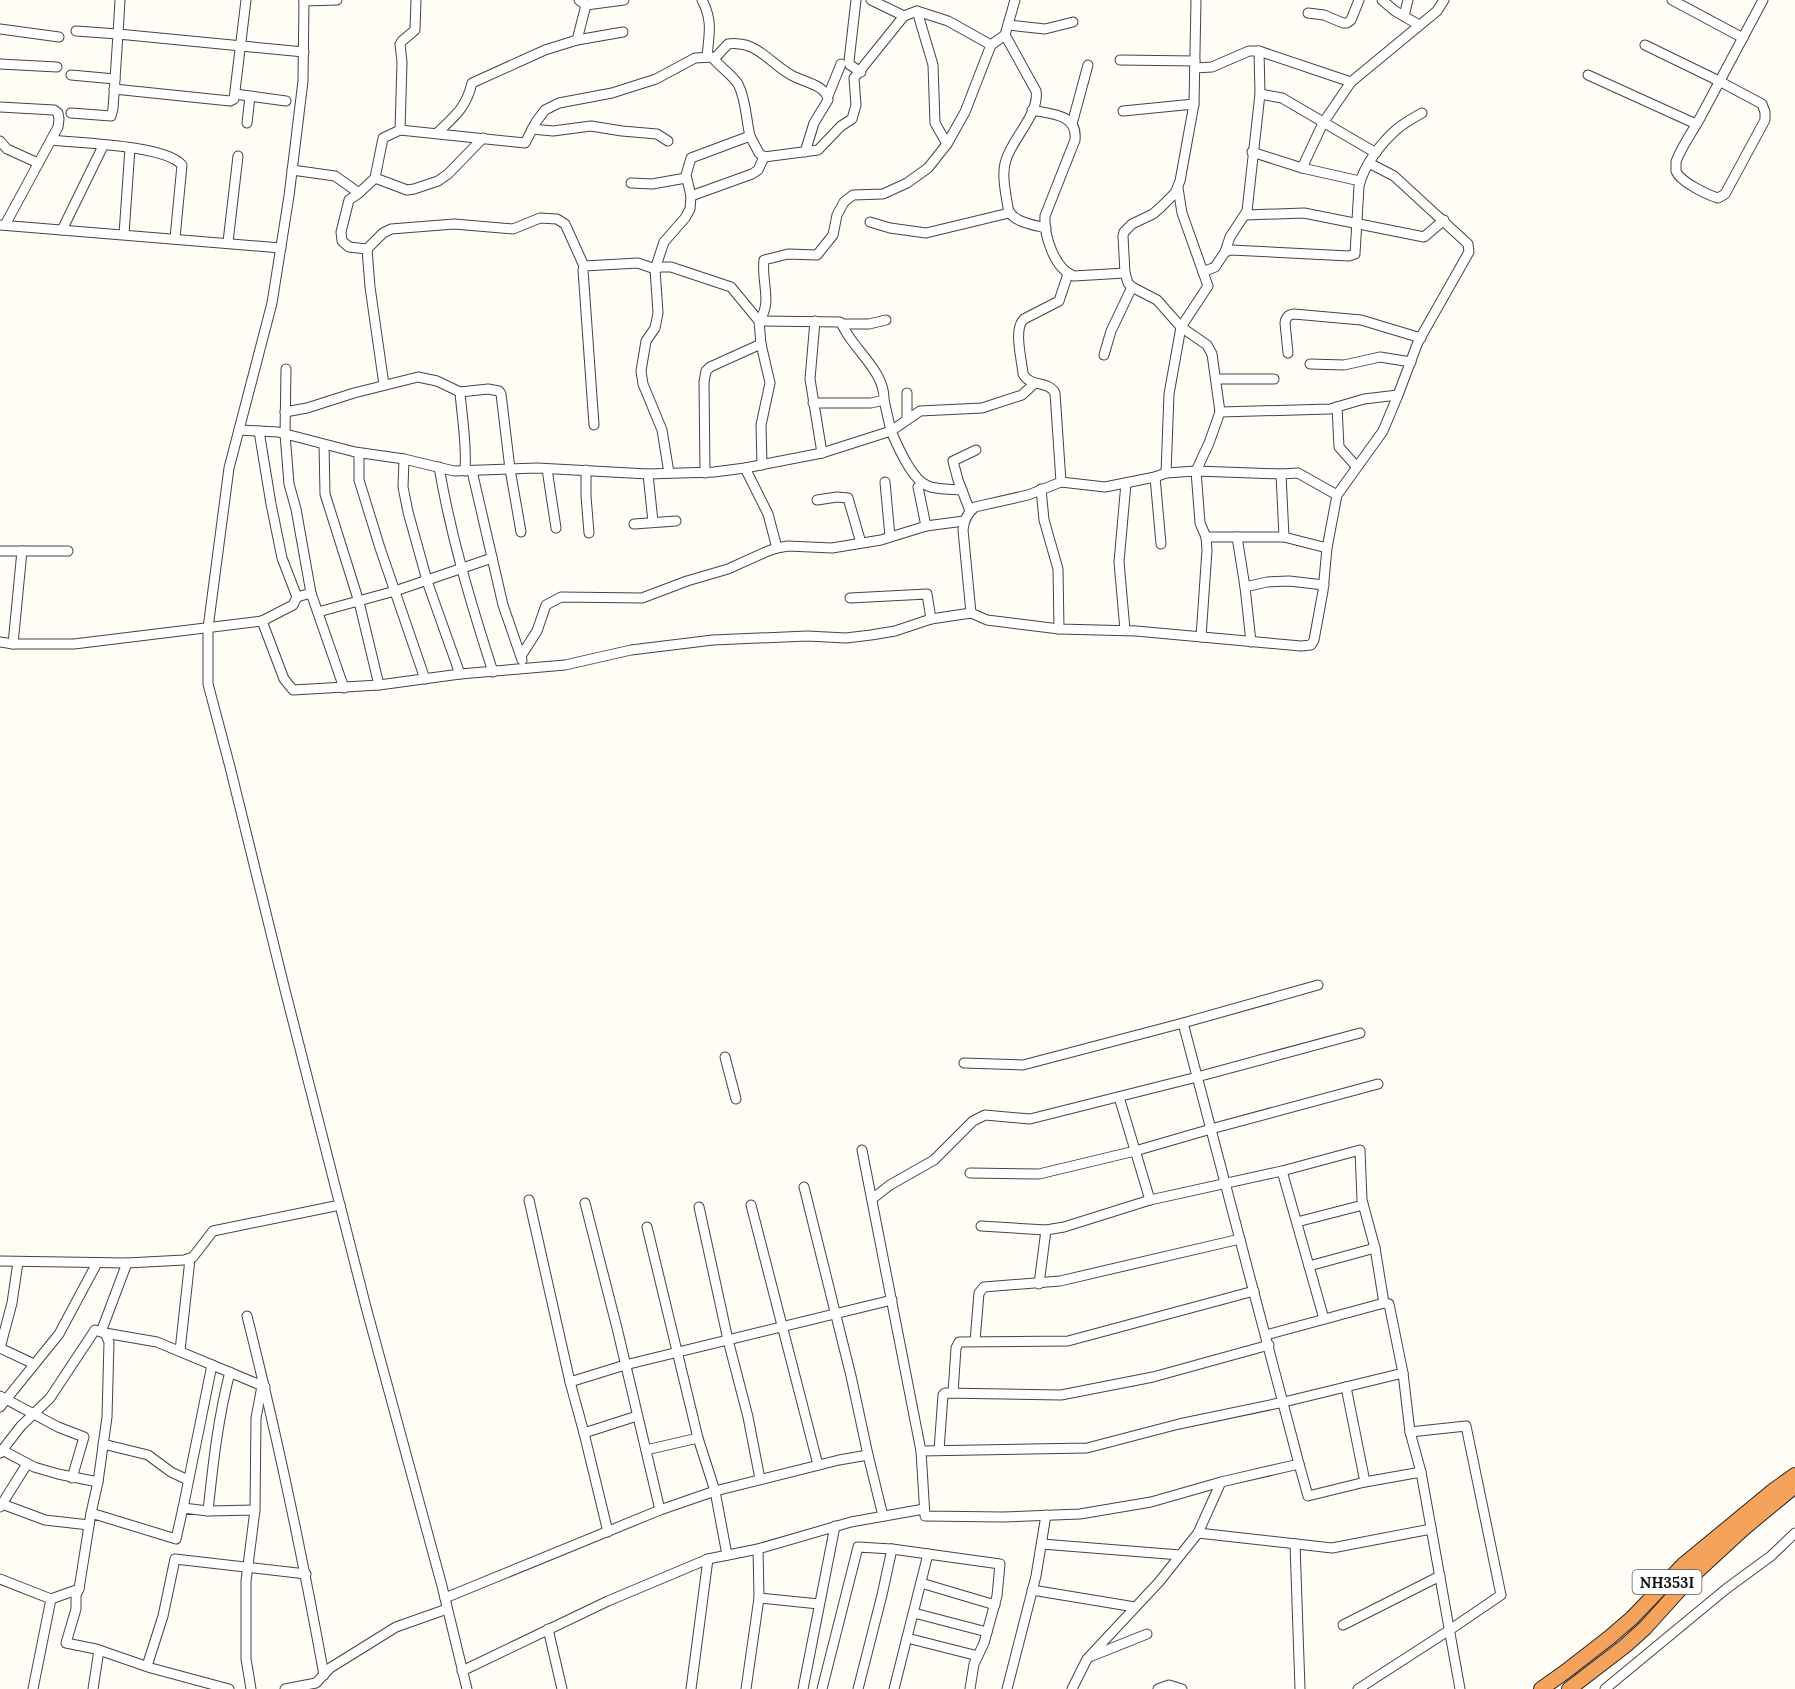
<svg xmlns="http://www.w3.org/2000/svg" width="1795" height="1689" font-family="Lora,serif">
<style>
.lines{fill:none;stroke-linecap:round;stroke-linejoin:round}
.minor-casing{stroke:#444;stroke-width:11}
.highway-casing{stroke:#222;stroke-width:16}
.minor{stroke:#fff;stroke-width:9}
.highway{stroke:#f5a25d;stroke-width:14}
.labels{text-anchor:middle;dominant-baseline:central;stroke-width:6;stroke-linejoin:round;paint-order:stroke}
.shield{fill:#fff;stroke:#585858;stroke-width:1.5}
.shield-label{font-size:15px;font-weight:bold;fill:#111}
</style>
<rect width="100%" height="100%" fill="#fffdf5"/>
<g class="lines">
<defs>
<g id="minor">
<polyline points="304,0 303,81 289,196 272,303 229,468 208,628 208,684 230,767 284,986 366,1307 442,1586 467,1689"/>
<polyline points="579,0 586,5 624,0"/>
<path d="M702,0C713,21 709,34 707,57"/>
<polyline points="856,0 849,61 850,65 861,72"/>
<polyline points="871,0 904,16 917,11 948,21 991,45"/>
<polyline points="1382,0 1395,11 1419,25"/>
<polyline points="1672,0 1743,38"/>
<polyline points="304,1 337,0"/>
<polyline points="917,11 933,65 935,123 947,144"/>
<polyline points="1308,13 1324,15 1343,23 1347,23 1351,20 1359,0"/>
<polyline points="1404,16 1408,0"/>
<polyline points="1008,25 1045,29 1073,22"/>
<polyline points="0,29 59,37"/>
<polyline points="76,31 118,34 120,0"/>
<path d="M1005,35L1036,91C1040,113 1012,139 1006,160C1001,174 1006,194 1008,208C1011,222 1034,225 1046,228"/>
<polyline points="577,40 623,32"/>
<path d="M1645,45L1719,81L1762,104L1765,112V120L1725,194L1718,198C1708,195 1680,182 1676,171C1676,170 1676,163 1676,162C1679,151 1694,129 1700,118C1721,78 1742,39 1763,0"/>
<path d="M714,59L728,44C735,43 745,44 751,47C767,54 779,70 795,77C805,82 827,86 828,100L814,123L805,152"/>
<polyline points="1120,60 1195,61"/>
<polyline points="0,64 57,67"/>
<polyline points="1195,68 1212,67 1249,51 1259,51 1351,82"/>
<polyline points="71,75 115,79"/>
<polyline points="1588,75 1696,124"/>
<polyline points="114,89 230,101 234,99 246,0"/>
<polyline points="235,94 286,101"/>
<polyline points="1260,94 1282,98 1376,153"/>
<polyline points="828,96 841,64"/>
<polyline points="0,107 54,110 58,113 59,119 58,127 5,225"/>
<path d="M1032,110C1051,114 1078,114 1075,140L1045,216C1044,235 1054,269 1074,276L1125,273"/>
<polyline points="1123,111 1194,104"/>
<polyline points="71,113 111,116 113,109 118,34 304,52"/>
<polyline points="247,123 250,96"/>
<polyline points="1072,124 1088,65"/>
<polyline points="532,129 553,131 591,126 622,131 657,134 668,141"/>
<polyline points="400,130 402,62 400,44 402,41 415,30 416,0"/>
<path d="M437,133C455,116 466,108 472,83L545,50L577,40L586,5"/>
<path d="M51,140C79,143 165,145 182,165L175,238"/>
<polyline points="0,141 7,149 38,163"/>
<polyline points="1252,152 1302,168 1360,181"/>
<polyline points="1302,168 1323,123 1351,82 1437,11 1444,0"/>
<polyline points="292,170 335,176 359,193"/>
<polyline points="375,178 407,190 414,189 438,181 448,174 483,138"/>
<polyline points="631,183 652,184 686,178"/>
<polyline points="691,196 752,174 758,170 764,157"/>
<polyline points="1246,215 1304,213 1424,237 1444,220"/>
<polyline points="870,222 890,228 926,233 1009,213"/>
<polyline points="0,225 281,248"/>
<polyline points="62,230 103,146"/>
<polyline points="124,234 130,148"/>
<polyline points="228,242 238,156"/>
<polyline points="367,249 383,233 391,229 454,224 513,229 540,218 557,219 565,224 584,266"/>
<polyline points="1225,252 1230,237 1247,211 1260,94 1259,51"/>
<path d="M1203,272L1215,267L1225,252L1231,250L1349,256L1355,254L1359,186C1364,165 1381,143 1397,129C1404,123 1413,118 1422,113"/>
<path d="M759,321C773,302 761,283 764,260L788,254L817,255L833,235L837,215L844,202L853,195L883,194L907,183L928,168L947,144L965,112L991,45L1005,35L1015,0"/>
<path d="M759,321L840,322C844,327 846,333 850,338C862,356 885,376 884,400L871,403H813"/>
<polyline points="815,321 810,379 822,453"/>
<polyline points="843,324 869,324 886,320"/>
<path d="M1288,353L1285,323C1286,317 1288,315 1294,314L1361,320L1421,338"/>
<polyline points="1104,355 1111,331 1132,287"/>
<polyline points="1310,364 1344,365 1380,357 1411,362"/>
<polyline points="286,369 285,434 289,484 296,509 311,593 344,688"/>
<polyline points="1216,379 1274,379"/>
<path d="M384,385L370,287L367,249L349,247L342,241L341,232L349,200L359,193L375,178L383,138L400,130L525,143L536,122L545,110L559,103L612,93L656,79L695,58L712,57C718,65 734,77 738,84C746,99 746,119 750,136"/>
<path d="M460,392C462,418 467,444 465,471"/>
<polyline points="884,400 891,431 920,411 982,408 1022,395 1035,383"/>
<polyline points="1337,407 1339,447 1356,466"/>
<polyline points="285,412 307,408 354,393 418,377 437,381 460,392 488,389 499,391 501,394 510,469 521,532"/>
<polyline points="1220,412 1330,409 1364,399 1398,395"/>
<polyline points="907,419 907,393"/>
<polyline points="594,425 583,270 584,266 638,263 655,269 664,242 685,218 690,209 691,196 686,175 691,158 750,136 759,153 764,157 818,150 841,126 852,119 856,105 854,78 904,16"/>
<path d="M239,430L278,432L355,452L404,459L454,471L537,468L648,474L714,472L745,468L822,453L891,431C898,447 912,480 928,486C938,490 952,489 962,490"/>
<polyline points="259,431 271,504 282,558 297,597 311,593"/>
<polyline points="324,445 325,494 359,602 379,685"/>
<polyline points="359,453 359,480 380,548 425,679"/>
<polyline points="404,459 403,487 408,512 428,584 460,674"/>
<path d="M439,467C451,537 471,604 493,672"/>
<polyline points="745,468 768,514 777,548"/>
<polyline points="547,469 556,528"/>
<polyline points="586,470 586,496 589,533"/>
<polyline points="472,471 503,605 522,660"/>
<polyline points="669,473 662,430 643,384 641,371 646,341 655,328 658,313 655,269 660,267 671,267 731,287 759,321 761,344 770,383 761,425 762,465"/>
<polyline points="705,473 704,382 706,371 710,367 761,344"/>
<polyline points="1166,473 1169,394 1181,327 1208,286 1182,213 1178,188"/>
<polyline points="648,474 653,522"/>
<polyline points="1281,474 1284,537"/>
<polyline points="1155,477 1161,544"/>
<polyline points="885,482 890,537"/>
<path d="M1061,482L1055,393C1048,380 1031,388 1023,374C1022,360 1013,329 1024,319L1059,301L1068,274"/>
<polyline points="918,487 926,526"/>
<polyline points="1041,489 1044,520 1058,569 1059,629"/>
<polyline points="817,500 837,497 848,498 861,543"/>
<polyline points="970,511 958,480 953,461 976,450"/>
<polyline points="634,524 676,521"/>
<polyline points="1206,537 1284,537 1327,548"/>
<polyline points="1237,537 1245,587"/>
<polyline points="0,551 68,551"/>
<polyline points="850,598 927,594 931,619"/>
<polyline points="318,612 395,591 492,558"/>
<path d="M971,613L963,530C964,520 967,513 975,507L1028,495L1061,482L1105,487L1155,477L1166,473L1196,471L1209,443L1220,412L1212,354L1207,345L1181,327L1157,300L1132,287L1128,283L1125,273L1123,236L1124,232L1132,224L1153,214L1161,207L1175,193L1180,181L1194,104L1196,0"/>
<polyline points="262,621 293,605 297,597"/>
<polyline points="1125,630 1119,562 1126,483"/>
<polyline points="1201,637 1207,550 1206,537 1200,523 1196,471 1281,474 1298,473 1337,495"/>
<polyline points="0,642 13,644 74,644 262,621 284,679 293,690 379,685 460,674 565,665 631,650 713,640 807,636 846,638 871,635 895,631 931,619 971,613 987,620 1059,629 1136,631 1301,646 1311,645 1314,640 1323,591 1327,548 1337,495 1383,431 1398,395 1418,342 1469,252 1468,244 1394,176 1369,163"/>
<polyline points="1251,642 1245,587 1267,582 1289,581 1324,585"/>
<polyline points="13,644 22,551"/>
<polyline points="521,656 537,631 546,605 561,597 642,598 687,581 728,569 768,551 777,548 788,546 832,548 881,540 926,526 964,521"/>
<polyline points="1183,1023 1318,985"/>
<polyline points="725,1057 736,1099"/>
<polyline points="964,1063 1023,1065 1183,1023 1299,1464 1221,1482 1198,1533 1159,1582 1087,1659 1072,1689"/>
<polyline points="1119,1097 1150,1200"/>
<polyline points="862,1150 921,1451"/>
<polyline points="1282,1171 1324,1319"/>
<polyline points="970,1173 1039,1174 1135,1151 1211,1129 1378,1084"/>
<polyline points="804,1187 851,1376 868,1455"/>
<polyline points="872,1199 890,1185 934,1160 973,1121 985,1115 1030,1119 1197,1077 1360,1033"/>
<polyline points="529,1200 570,1382 625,1365 892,1300"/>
<polyline points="585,1203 617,1328 660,1510"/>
<polyline points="751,1205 818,1465"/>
<polyline points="699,1207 728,1340 748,1417 760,1479"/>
<polyline points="1297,1222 1363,1205"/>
<polyline points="981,1226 1046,1230 1064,1227 1150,1200 1282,1171 1360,1150 1362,1200 1375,1248 1384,1303"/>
<polyline points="647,1227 698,1438 715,1491 727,1555"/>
<polyline points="0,1261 127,1263 184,1260 193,1257 213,1231 340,1205"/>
<polyline points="1309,1266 1375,1248"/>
<polyline points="1039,1284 1046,1230"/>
<path d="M247,1316C277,1435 302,1554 324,1675"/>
<polyline points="101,1332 127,1263"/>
<polyline points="105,1333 157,1342 265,1387"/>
<polyline points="1266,1335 1384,1303 1389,1304 1403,1373"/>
<polyline points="975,1341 979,1293 984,1287 1060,1281 1240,1239"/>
<polyline points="0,1348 12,1303 18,1262"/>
<polyline points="0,1348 34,1364"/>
<polyline points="180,1351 190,1259"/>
<path d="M230,1372C218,1418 213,1464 208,1511L255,1510L246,1581V1659L251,1689"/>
<polyline points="570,1382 584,1433 637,1416"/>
<polyline points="1346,1387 1365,1482"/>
<polyline points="953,1393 956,1348 959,1342 1068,1341 1254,1291"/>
<polyline points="0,1396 58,1427 84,1437 72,1478"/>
<polyline points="0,1407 59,1334 97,1263"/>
<polyline points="584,1433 608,1532"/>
<polyline points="103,1444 148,1455 171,1472 188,1480"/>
<polyline points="2,1450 34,1467 58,1474 98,1482"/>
<polyline points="646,1450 698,1438"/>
<polyline points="939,1450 943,1395 945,1393 1061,1395 1153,1377 1269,1345"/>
<polyline points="0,1453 21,1426 50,1398 95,1330 105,1333 109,1342 107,1417 98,1482 91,1513"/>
<polyline points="1299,1464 1308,1496 1365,1482 1421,1472 1460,1689"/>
<polyline points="1221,1482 1151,1502 1080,1514 1003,1517 925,1516 921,1451 1087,1448 1179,1424 1284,1402 1403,1373 1410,1432"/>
<polyline points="2,1504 45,1520 89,1525"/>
<polyline points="0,1507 27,1464"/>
<polyline points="183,1508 212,1365"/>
<polyline points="255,1510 256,1418 262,1386"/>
<polyline points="208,1511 183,1508 176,1539 91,1513 79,1589 76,1595 76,1609 66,1643 96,1649 151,1668 229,1689"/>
<polyline points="1198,1533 1332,1548 1431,1529"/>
<polyline points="1042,1544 1180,1555"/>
<polyline points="1295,1544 1300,1689"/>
<polyline points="892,1549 928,1554"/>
<polyline points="0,1579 51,1599 33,1689"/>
<polyline points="921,1583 995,1605"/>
<polyline points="1032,1590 1135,1607"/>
<polyline points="445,1598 660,1510 715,1491 839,1460 868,1455 883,1516"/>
<polyline points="759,1598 819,1604"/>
<polyline points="51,1599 79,1589"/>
<polyline points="914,1613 987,1632"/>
<polyline points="1343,1625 1440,1576"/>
<polyline points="548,1629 562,1689"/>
<polyline points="907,1638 978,1656"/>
<polyline points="1092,1656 1147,1634"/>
<polyline points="147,1666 163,1616 175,1559 306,1574"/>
<polyline points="462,1671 608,1601 708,1559"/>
<polyline points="93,1689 99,1650"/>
<polyline points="285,1689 316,1683 330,1668 396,1627 447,1609"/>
<polyline points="691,1689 708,1559 758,1549"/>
<polyline points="746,1689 759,1598 758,1549 851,1522 924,1509"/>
<polyline points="803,1689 835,1526"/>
<polyline points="822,1689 858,1547 892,1549 882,1595 858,1689"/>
<polyline points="894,1689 928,1554 1000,1564 997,1596 984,1643 974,1664 970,1689"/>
<polyline points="1007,1689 1036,1576 1046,1515"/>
<polyline points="1158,1689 1169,1685 1182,1689"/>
<polyline points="1358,1689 1451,1629 1501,1595 1466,1426 1410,1432 1421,1472"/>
<polyline points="1605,1689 1726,1589 1771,1556 1795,1533"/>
</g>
<g id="highway">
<polyline points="1541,1689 1565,1672 1610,1637 1632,1618 1683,1565 1774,1490 1795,1475"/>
<polyline points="1569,1689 1625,1646 1645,1628 1692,1576 1743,1529 1795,1486"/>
</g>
</defs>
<use href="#minor" class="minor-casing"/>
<use href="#highway" class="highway-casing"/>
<use href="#minor" class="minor"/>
<use href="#highway" class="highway"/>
</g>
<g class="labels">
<rect class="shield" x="1632.5" y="1570" width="69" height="24" rx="4.5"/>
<g class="shield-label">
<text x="1667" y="1582">NH353I</text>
</g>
</g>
</svg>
